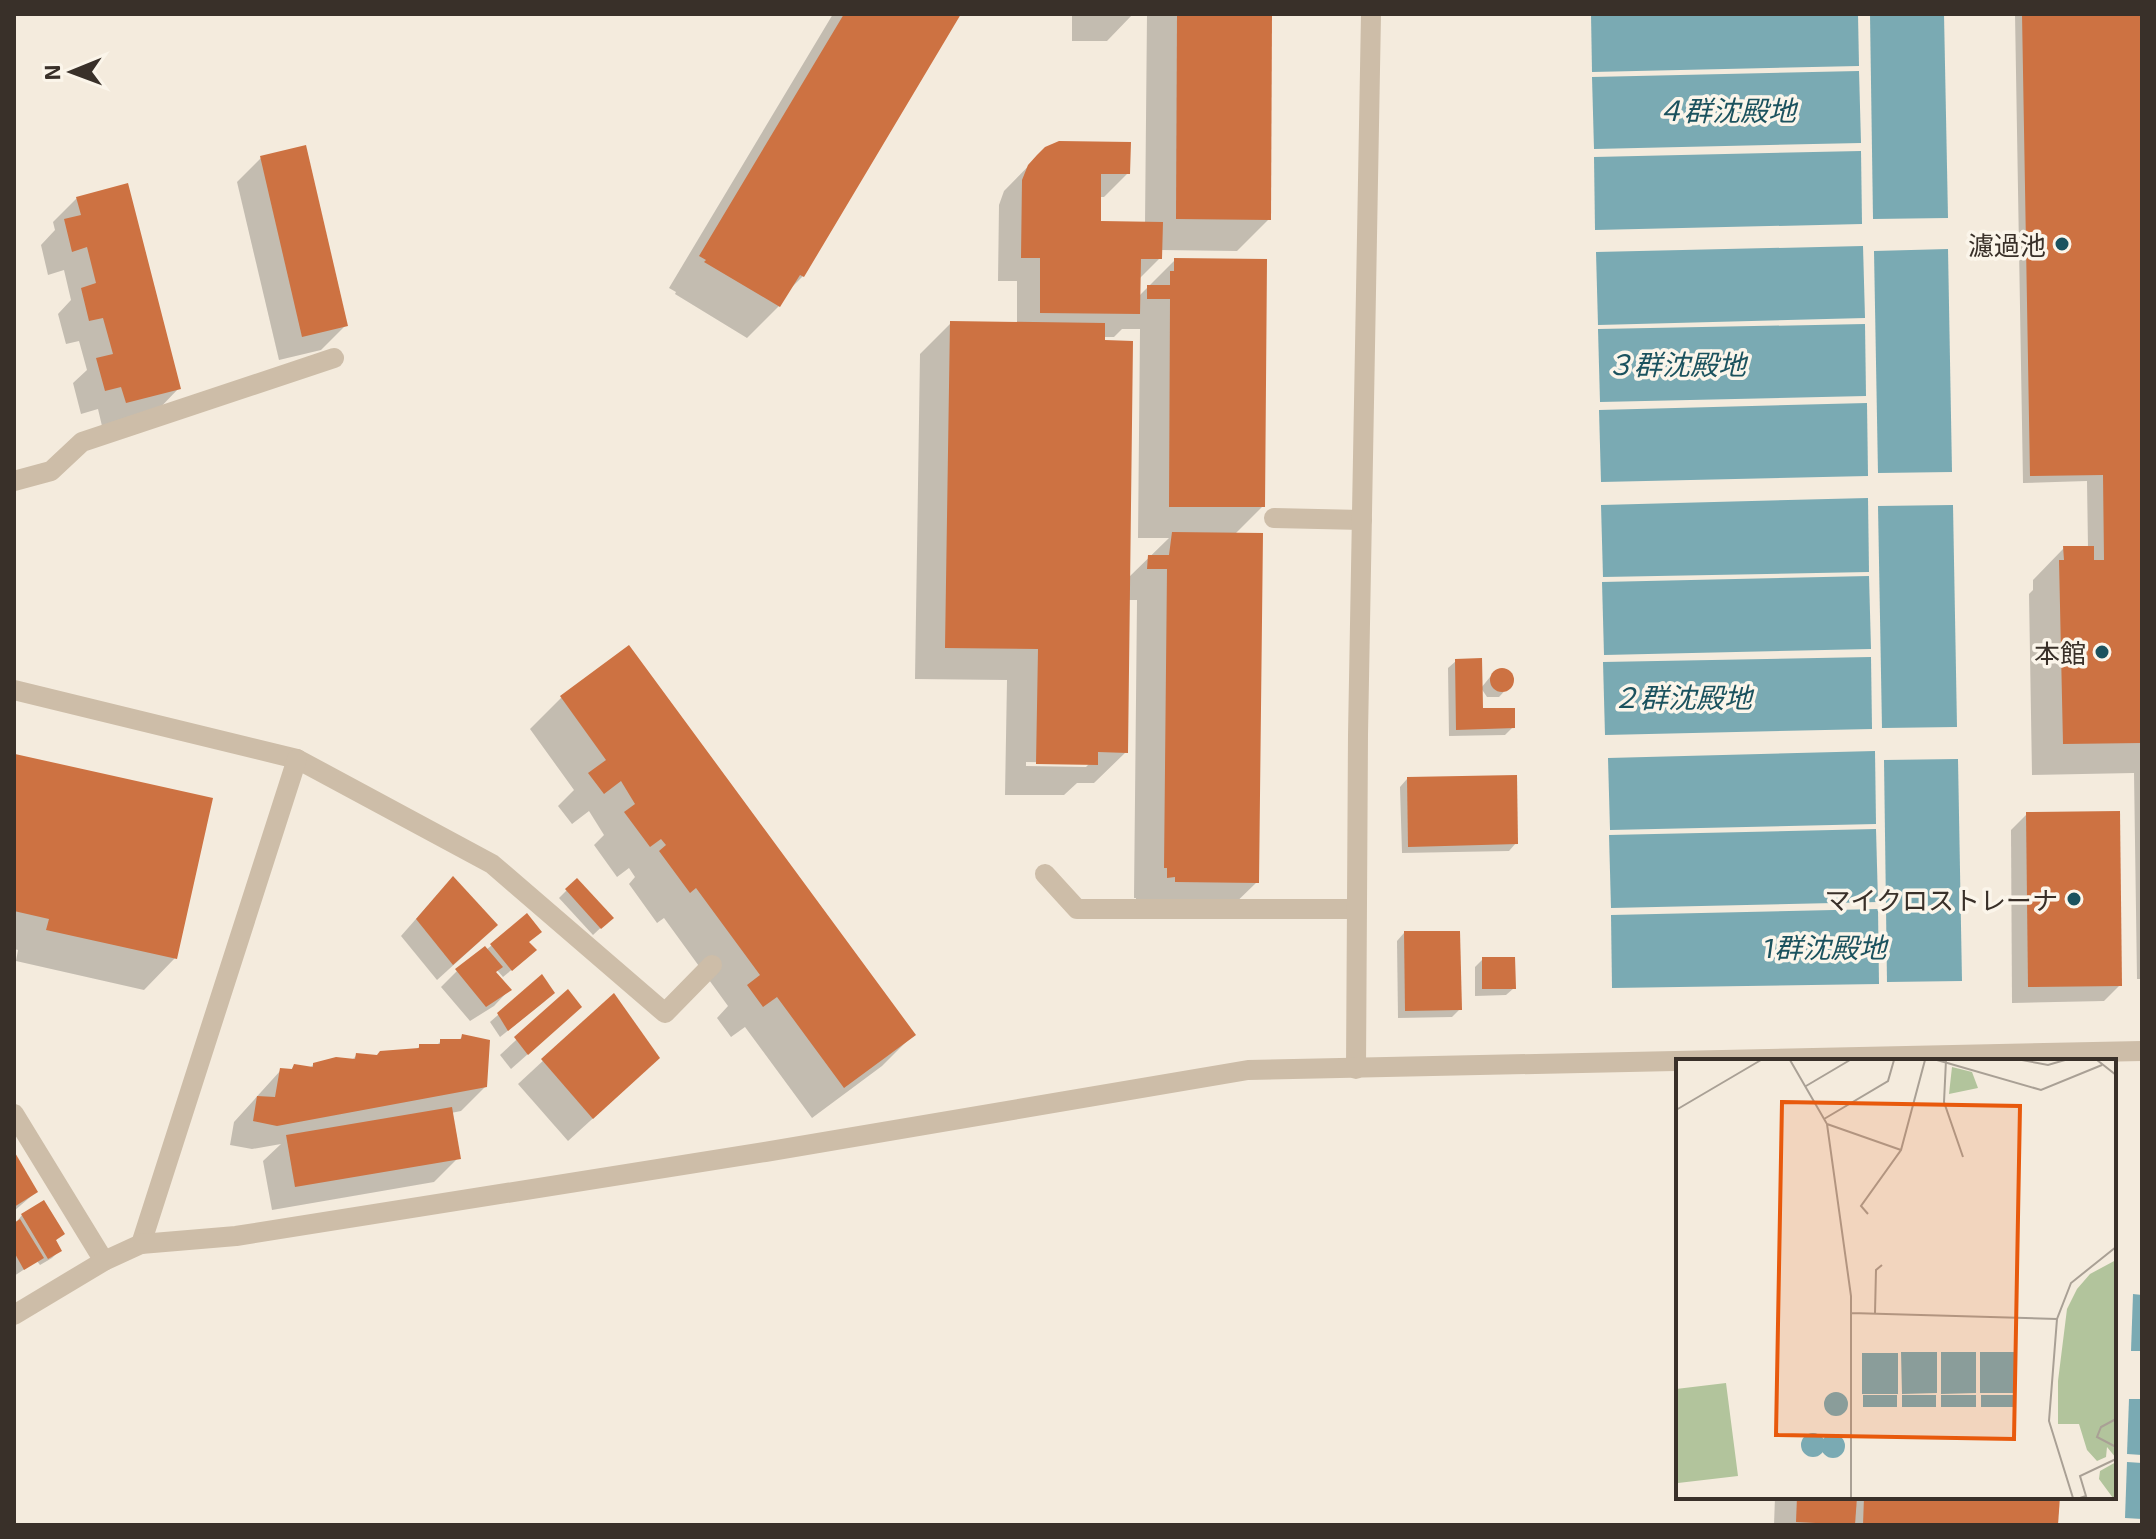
<svg xmlns="http://www.w3.org/2000/svg" width="2156" height="1539" font-family="'Exo 2','Noto Sans JP',sans-serif">
<style>
.water{fill:#7aaab3}
.shadow{fill:#0003;fill-rule:evenodd}
.building{fill:#cd7242}
.lines{fill:none;stroke-linecap:round;stroke-linejoin:round}
.minor{stroke:#cdbda8;stroke-width:20}
.poi-dot{fill:#1b525e;stroke:#fbf5ea;stroke-width:3}
.labels{text-anchor:middle;dominant-baseline:central;stroke-width:7;stroke-linejoin:round;paint-order:stroke}
.poi-label{font-size:26px;fill:#393029;stroke:#fbf5ea;text-anchor:end}
.water-label{font-size:28px;font-style:italic;fill:#1b525e;stroke:#fbf5ea}
.inset-road{fill:none;stroke:#a9a095;stroke-width:2}
.view{fill:#e8590c;fill-opacity:0.15;stroke:#e8590c;stroke-width:4}
.inset-edge{fill:none;stroke:#393029;stroke-width:4}
</style>
<rect width="100%" height="100%" fill="#f4ebdd"/>
<g class="water">
<polygon points="1591,14 1858,14 1859,66 1592,72"/>
<polygon points="1870,14 1944,14 1948,218 1873,219"/>
<polygon points="1859,71 1861,143 1594,149 1592,77"/>
<polygon points="1861,151 1862,224 1595,230 1594,157"/>
<polygon points="1863,246 1865,318 1598,325 1596,252"/>
<polygon points="1948,249 1952,472 1878,473 1874,251"/>
<polygon points="1865,324 1866,396 1600,402 1598,329"/>
<polygon points="1867,403 1868,476 1601,482 1599,410"/>
<polygon points="1868,498 1869,572 1603,577 1601,505"/>
<polygon points="1953,505 1957,727 1882,728 1878,506"/>
<polygon points="1869,576 1871,649 1604,655 1602,582"/>
<polygon points="1871,657 1872,729 1605,735 1603,662"/>
<polygon points="1875,751 1876,824 1610,830 1608,758"/>
<polygon points="1958,759 1962,981 1887,982 1884,760"/>
<polygon points="1876,829 1878,902 1611,908 1609,835"/>
<polygon points="1878,909 1879,984 1612,988 1611,915"/>
<polygon points="2133,1294 2142,1295 2142,1351 2131,1351"/>
<polygon points="2129,1399 2142,1399 2142,1455 2127,1454"/>
<polygon points="2127,1462 2142,1463 2142,1519 2125,1518"/>
</g>
<g class="shadow">
<polygon points="833,14 1133,14 1107,41 1072,41 1072,15 958,14 803,276 788,291 779,306 747,338 675,294 676,292 669,288"/>
<path d="M1147,14H1270L1269,219L1237,251L1160,250V258L1138,280V297L1175,260L1263,506L1235,534L1257,882L1225,913L1136,908V898H1134L1137,600H1128L1126,752L1094,783H1077L1064,795H1005L1007,680L915,679L920,354L951,323L1017,324V281H998L999,205L1004,191L1046,148L1128,173L1104,197H1099V223L1145,224ZM1122,329H1140L1138,538H1169L1128,578L1103,337H1114ZM1026,762L1090,763L1086,767L1026,766Z"/>
<polygon points="2015,14 2142,14 2142,979 2137,979 2134,773 2032,775 2029,594 2033,590 2033,580 2064,548 2088,548 2087,481 2023,483"/>
<polygon points="261,158 345,326 321,350 279,360 237,182"/>
<polygon points="77,198 179,388 155,413 102,426 98,409 81,414 73,383 87,370 79,341 66,344 58,314 71,300 64,270 48,275 41,245 55,230 53,222"/>
<polygon points="629,648 913,1035 882,1066 812,1118 745,1027 731,1037 717,1018 728,1006 664,918 657,923 629,884 635,877 629,868 617,877 594,845 604,835 589,811 572,824 558,806 574,790 530,729 561,698"/>
<polygon points="1456,661 1481,710 1513,727 1505,735 1449,736 1448,668"/>
<polygon points="1502,669 1508,671 1512,683 1499,697 1487,697 1481,688 1495,671"/>
<polygon points="16,756 175,958 144,990 16,961 18,950 14,949 14,758"/>
<polygon points="1407,779 1516,843 1509,851 1402,853 1400,787"/>
<polygon points="2027,814 2120,985 2104,1001 2012,1003 2011,830"/>
<polygon points="577,880 611,918 593,935 559,898"/>
<polygon points="437,895 480,941 437,980 401,936"/>
<polygon points="527,916 526,958 503,977 497,970 494,973 509,990 494,1006 470,1021 441,987 457,971 486,950"/>
<polygon points="1404,933 1460,1009 1452,1017 1398,1018 1397,941"/>
<polygon points="1483,959 1514,988 1506,995 1475,996 1475,967"/>
<polygon points="568,992 563,1023 511,1069 500,1055"/>
<polygon points="613,996 634,1081 568,1141 518,1084"/>
<polygon points="545,1001 500,1037 490,1022 498,1015"/>
<polygon points="463,1036 485,1087 461,1111 451,1113 458,1158 434,1182 272,1210 263,1161 281,1144 252,1149 230,1145 234,1122 281,1070 290,1071 294,1066 310,1068 314,1064 351,1061 357,1055 377,1057 415,1051 420,1046 436,1046 441,1041 458,1041"/>
<polygon points="14,1156 36,1192 14,1211"/>
<polygon points="22,1215 62,1234 54,1242 60,1250 52,1258 40,1265 37,1261 14,1276 14,1225"/>
<polygon points="1775,1497 2058,1497 2056,1525 1774,1525"/>
</g>
<g class="building">
<polygon points="844,14 961,14 804,277 800,275 780,307 704,262 706,260 699,256"/>
<polygon points="1177,14 1272,14 1271,220 1176,219"/>
<polygon points="2022,14 2142,14 2142,743 2063,744 2059,560 2064,560 2063,546 2094,546 2094,560 2104,560 2103,475 2030,476"/>
<polygon points="1059,141 1131,142 1130,174 1101,174 1101,221 1163,222 1162,259 1141,259 1140,314 1040,313 1040,258 1021,258 1022,180 1028,165 1037,155 1045,147"/>
<polygon points="306,145 348,326 302,337 260,156"/>
<polygon points="128,183 181,389 126,403 121,387 105,391 96,358 113,354 103,318 89,321 81,288 96,283 87,247 72,252 64,219 81,215 76,197"/>
<polygon points="1174,258 1267,259 1265,507 1169,507 1170,299 1147,299 1147,285 1170,285 1170,271 1174,271"/>
<polygon points="950,321 1105,323 1105,340 1133,341 1128,753 1098,752 1098,765 1036,764 1038,649 945,648"/>
<polygon points="1172,532 1263,533 1259,883 1175,882 1175,877 1167,878 1167,868 1164,868 1167,569 1147,569 1148,555 1169,555"/>
<polygon points="629,645 916,1035 844,1088 777,997 763,1007 747,985 760,975 696,888 690,893 659,851 666,845 661,839 650,847 624,812 635,804 621,781 604,794 588,773 606,760 560,696"/>
<polygon points="1482,658 1483,708 1515,708 1515,728 1456,730 1455,659"/>
<circle cx="1502" cy="680" r="12"/>
<polygon points="15,754 213,798 177,959 46,930 49,919 14,911"/>
<polygon points="1517,775 1518,844 1408,847 1407,777"/>
<polygon points="2120,811 2122,986 2028,987 2026,812"/>
<polygon points="453,876 498,925 453,965 416,919"/>
<polygon points="577,878 614,918 601,929 565,889"/>
<polygon points="527,913 542,932 529,942 537,950 512,971 490,944"/>
<polygon points="1404,931 1460,931 1462,1010 1405,1011"/>
<polygon points="485,946 503,967 496,972 512,990 486,1007 455,969"/>
<polygon points="1482,957 1515,957 1516,989 1482,989"/>
<polygon points="542,974 555,993 508,1031 497,1013"/>
<polygon points="568,989 582,1007 528,1055 514,1037"/>
<polygon points="614,993 660,1058 593,1119 541,1059"/>
<polygon points="462,1034 490,1040 487,1087 277,1126 253,1121 257,1096 275,1097 280,1068 292,1069 294,1064 313,1067 313,1063 336,1057 355,1059 356,1053 377,1055 380,1051 419,1048 419,1044 440,1044 440,1039 461,1039"/>
<polygon points="452,1107 461,1159 295,1187 286,1135"/>
<polygon points="14,1151 38,1192 14,1207"/>
<polygon points="44,1200 65,1234 56,1240 62,1251 48,1259 21,1214"/>
<polygon points="20,1219 44,1258 24,1270 14,1252 14,1223"/>
<polygon points="1797,1497 1857,1497 1855,1525 1796,1522"/>
<polygon points="1864,1497 2060,1497 2058,1525 1863,1525"/>
</g>
<g class="lines">
<g class="minor">
<polyline points="14,481 51,471 82,442 334,358"/>
<polyline points="1274,518 1362,520"/>
<polyline points="14,690 297,759 492,864 665,1013 712,965"/>
<polyline points="1045,874 1077,909 1356,909"/>
<polyline points="1356,1069 1358,735 1371,14"/>
<polyline points="14,1114 104,1261"/>
<polyline points="141,1244 297,759"/>
<polyline points="14,1315 104,1261 141,1244 236,1236 765,1152 1248,1070 2142,1051"/>
</g>
</g>
<g class="poi-dot">
<circle cx="2062" cy="244" r="8"/>
<circle cx="2102" cy="652" r="8"/>
<circle cx="2074" cy="899" r="8"/>
</g>
<g class="labels">
<g class="poi-label">
<text x="2046" y="244">濾過池</text>
<text x="2086" y="652">本館</text>
<text x="2058" y="899">マイクロストレーナ</text>
</g>
<g class="water-label">
<text x="1726" y="110">４群沈殿地</text>
<text x="1676" y="364">３群沈殿地</text>
<text x="1682" y="697">２群沈殿地</text>
<text x="1825" y="947">1群沈殿地</text>
</g>
</g>
<g transform="translate(1676 1059)">
<rect width="440" height="440" fill="#f4ebdd"/>
<path d="M276,8L296,13L302,29L273,35ZM440,201V399L431,388L430,398L421,402L411,391L403,365H382V322L391,250L401,230L414,215ZM50,324L62,417L2,424L0,330ZM440,403V439H437L423,420L424,412Z" fill="#b2c49c"/>
<path d="M225,293H261V334L226,335ZM265,293H300V334L265,335ZM304,293H339L340,334H304ZM186,294H222V335H186ZM148 345a12 12 0 1 1 24 0a12 12 0 1 1-24 0ZM187,336H221V348H187ZM226,336H260V348H226ZM265,336H300V348H265ZM305,336H339V348H305ZM125 386a12 12 0 1 1 24 0a12 12 0 1 1-24 0ZM145 387a12 12 0 1 1 24 0a12 12 0 1 1-24 0Z" fill="#7aaab3"/>
<path class="inset-road" d="M114,1L151,65L175,237V439M261,1L365,31L426,6M270,1L268,43L287,98M346,1L372,6L389,1M421,1L440,16M130,27L174,1M0,51L85,1M148,60L212,22L218,1M151,65L225,91M192,155L185,147L225,91L249,1M175,254L381,260M199,254L200,211L206,206M440,360L425,368L421,378L440,388M8,439H44M397,439L373,362L381,260L395,224L440,188M404,439L410,437L404,417L440,400"/>
<path class="view" d="M106,43L344,47L338,380L100,376Z"/>
<rect width="440" height="440" class="inset-edge"/>
</g>
<rect width="2156" height="1539" fill="none" stroke="#393029" stroke-width="32"/>
<g transform="translate(72 72) rotate(269)" stroke="#fbf5ea" stroke-width="6" paint-order="stroke">
<path d="M0-6L14 30L0 20L-14 30Z" fill="#393029"/>
<text y="-12" font-size="22" font-weight="bold" text-anchor="middle" fill="#393029">N</text>
</g>
</svg>
